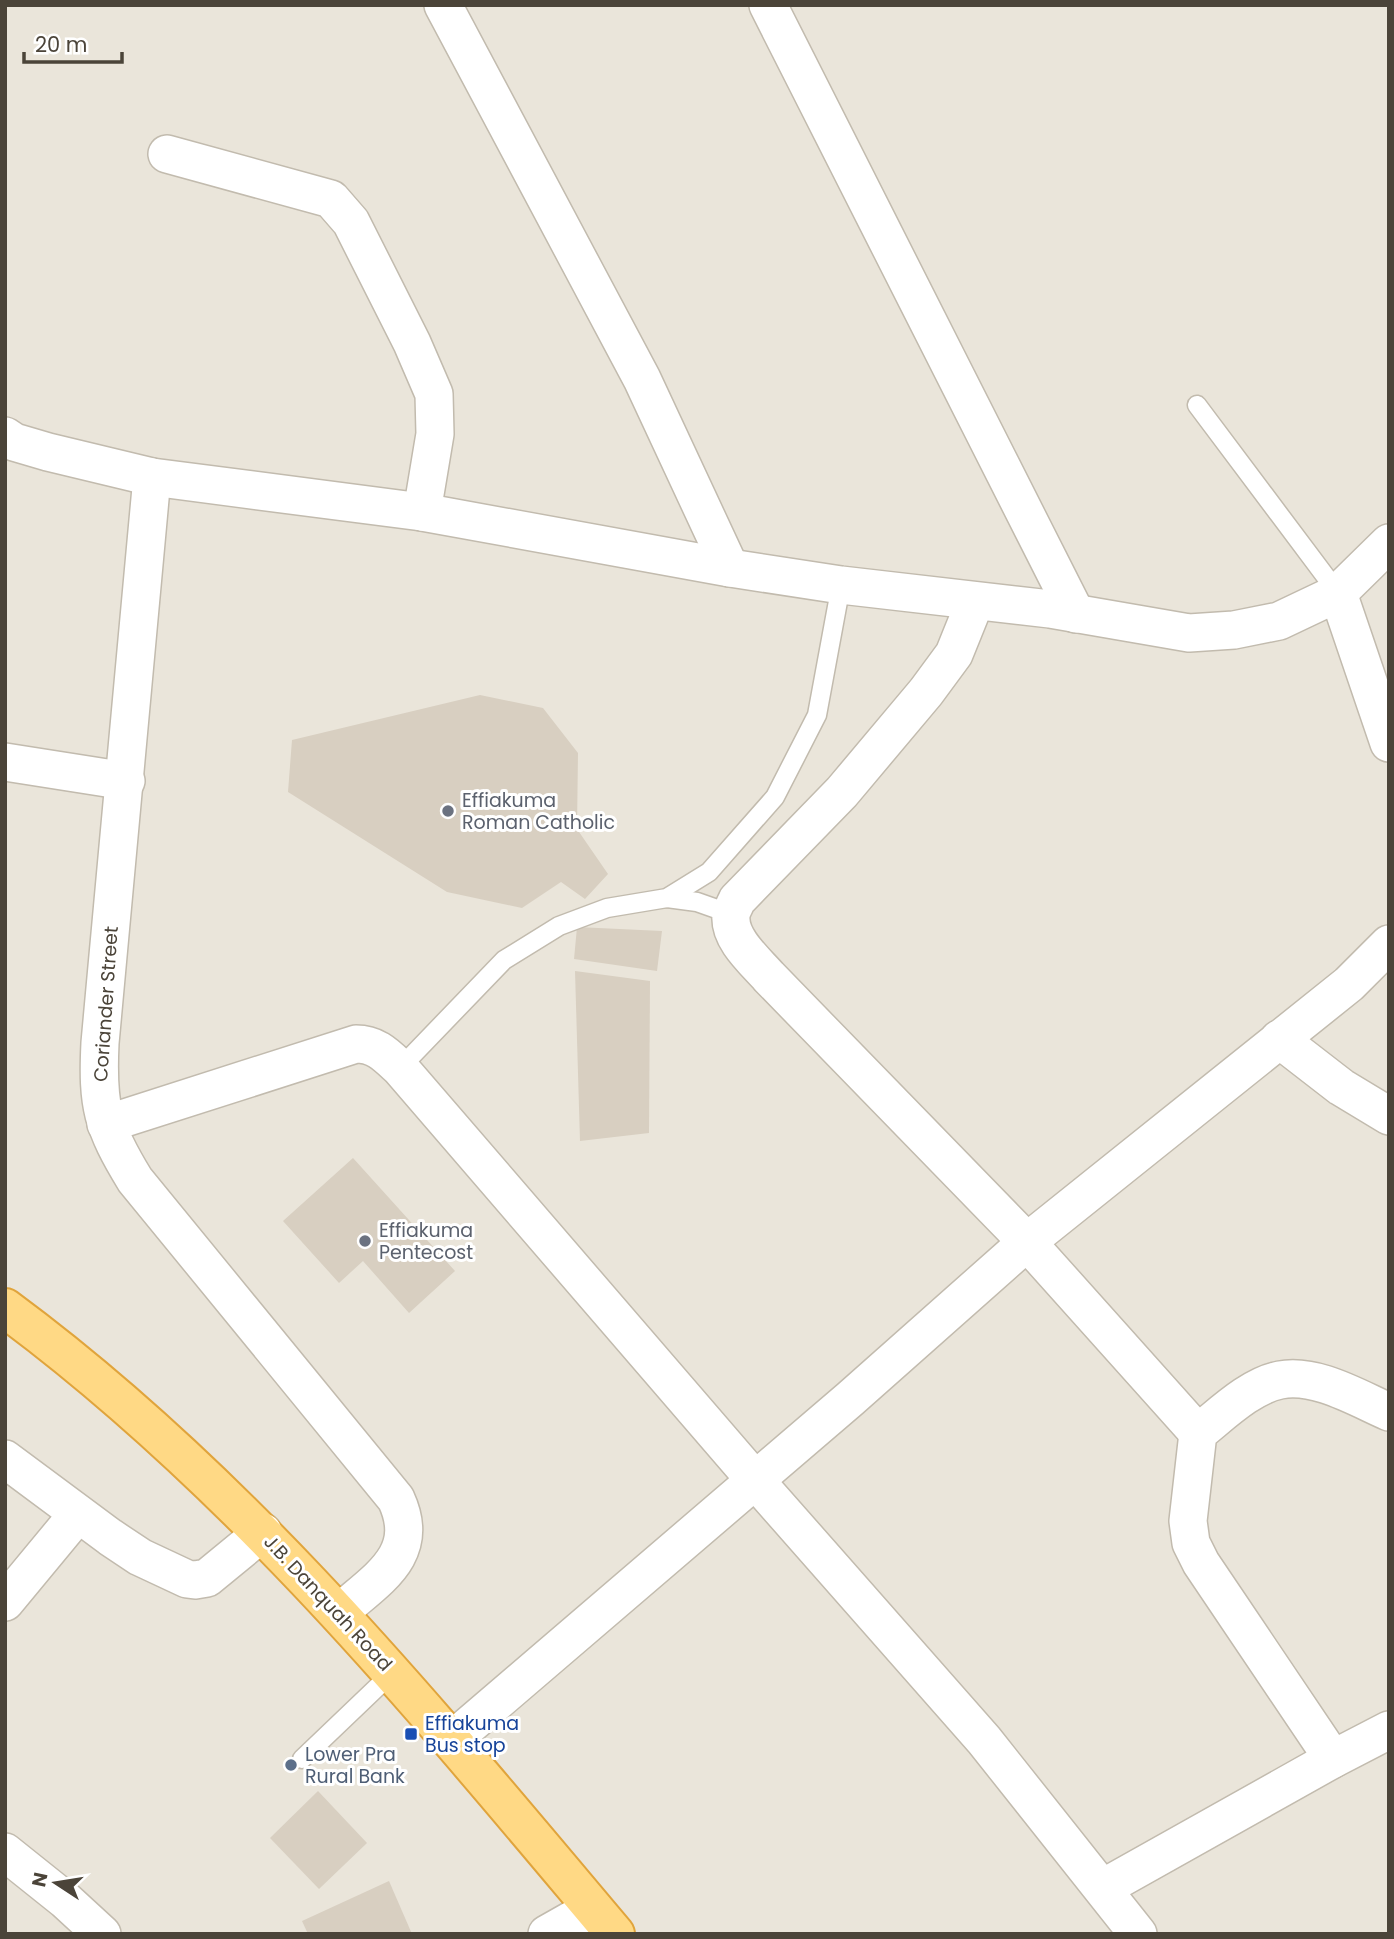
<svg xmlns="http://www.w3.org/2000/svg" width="1394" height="1939" font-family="Poppins,sans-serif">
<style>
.residential{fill:#eae5da}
.building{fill:#d8cfc1}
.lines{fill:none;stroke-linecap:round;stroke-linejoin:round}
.service-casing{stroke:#c2bbae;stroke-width:21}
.minor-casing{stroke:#c2bbae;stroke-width:40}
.trunk-casing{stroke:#e0a43c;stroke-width:42}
.service{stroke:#fff;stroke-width:18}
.minor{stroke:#fff;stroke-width:37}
.trunk{stroke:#ffd985;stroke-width:38}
.worship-dot{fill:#6b7280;stroke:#fff;stroke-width:2.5}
.transit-dot{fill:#1a4fb4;stroke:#fff;stroke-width:2.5}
.service-dot{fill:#5c6f8a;stroke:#fff;stroke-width:2.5}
.labels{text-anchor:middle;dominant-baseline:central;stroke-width:6;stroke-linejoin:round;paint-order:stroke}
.worship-label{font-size:19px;fill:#5b616d;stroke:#fff;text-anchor:start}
.street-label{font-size:19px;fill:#4b4439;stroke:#fff}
.transit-label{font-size:19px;fill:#164399;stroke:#fff;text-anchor:start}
.service-label{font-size:19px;fill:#4e5e75;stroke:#fff;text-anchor:start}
</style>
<rect width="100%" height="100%" fill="#f6f3ec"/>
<rect class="residential" x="5" y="5" width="1384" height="1929"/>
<g class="building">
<polygon points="480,695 543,708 578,753 577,829 608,874 585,899 561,882 522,908 447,892 288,792 292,740"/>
<polygon points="577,927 662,931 657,971 574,959"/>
<polygon points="575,971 650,981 649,1133 580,1141"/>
<polygon points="353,1158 455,1271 409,1313 363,1261 339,1283 283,1221"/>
<polygon points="318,1791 367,1843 319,1889 270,1838"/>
<polygon points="389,1881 412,1934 308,1934 302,1921"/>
</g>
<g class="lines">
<defs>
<g id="service">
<polyline points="1197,405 1338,593"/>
<polyline points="667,898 697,902 731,914"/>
<polyline points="400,1068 504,960 559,926 607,908 667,898 709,872 775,797 817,715 841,585"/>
<polyline points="302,1759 392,1673"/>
</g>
<g id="minor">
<polyline points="443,5 642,379 730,568"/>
<polyline points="768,5 1076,614"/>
<polyline points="167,154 331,199 351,222 412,343 434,394 435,434 422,512"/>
<polyline points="5,436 14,442 48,452 152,477 422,512 730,568 841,585 1050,609 1189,633 1234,630 1279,621 1338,593 1389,543"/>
<path d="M152,477L100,1043C97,1106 102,1126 135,1180L396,1499C422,1555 377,1579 340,1612"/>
<polyline points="1338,593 1389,743"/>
<path d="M975,602L954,654L926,692L842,792L737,900C735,905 731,911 731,916C729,939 755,961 769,977L1027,1242L1198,1433"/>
<polyline points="5,762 126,781"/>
<polyline points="1279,1039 1341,1087 1389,1116"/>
<path d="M106,1124L356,1044C376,1044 386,1055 400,1068L755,1480L984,1740L1138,1934"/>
<polyline points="5,1459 110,1537 140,1557 187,1579 195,1580 207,1578 263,1532"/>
<polyline points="5,1602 77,1515"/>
<polyline points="452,1740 850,1399 1027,1242 1349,984 1389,944"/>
<path d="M1333,1759L1201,1563L1191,1543L1188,1521L1198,1433C1222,1414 1250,1386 1280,1380C1316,1373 1357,1398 1389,1412"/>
<polyline points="5,1852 65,1900 102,1934"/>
<polyline points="1103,1888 1333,1759 1389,1730"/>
<polyline points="547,1934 593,1908"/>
</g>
<path id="trunk" d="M5,1308C242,1483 426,1710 615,1934"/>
</defs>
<use href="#service" class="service-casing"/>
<use href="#minor" class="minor-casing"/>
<use href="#trunk" class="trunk-casing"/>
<use href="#service" class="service"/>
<use href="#minor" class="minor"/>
<use href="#trunk" class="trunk"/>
</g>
<g class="worship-dot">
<circle cx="448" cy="811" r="7"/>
<circle cx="365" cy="1241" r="7"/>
</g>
<rect class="transit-dot" x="404" y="1727" width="14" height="14" rx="3.5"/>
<circle class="service-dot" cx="291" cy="1765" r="7"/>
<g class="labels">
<g class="worship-label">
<text x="462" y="800">Effiakuma<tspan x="462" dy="22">Roman Catholic</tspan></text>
<text x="379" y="1230">Effiakuma<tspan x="379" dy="22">Pentecost</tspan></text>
</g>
<g class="street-label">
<text transform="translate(106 1004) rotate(-86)">Coriander Street</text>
<text transform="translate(328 1603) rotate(47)">J.B. Danquah Road</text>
</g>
<g class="transit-label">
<text x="425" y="1723">Effiakuma<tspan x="425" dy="22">Bus stop</tspan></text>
</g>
<g class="service-label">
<text x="305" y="1754">Lower Pra<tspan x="305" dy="22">Rural Bank</tspan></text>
</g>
</g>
<rect width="1394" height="1939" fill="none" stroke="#4b4439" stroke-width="14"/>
<g transform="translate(56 1883) rotate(282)" stroke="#ffffff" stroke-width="5" paint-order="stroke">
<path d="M0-5L12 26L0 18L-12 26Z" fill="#4b4439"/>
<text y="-10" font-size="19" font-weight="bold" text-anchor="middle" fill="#4b4439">N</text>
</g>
<path d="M24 52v10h98v-10" fill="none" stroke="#4b4439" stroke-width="3.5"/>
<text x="35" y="52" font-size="21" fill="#4b4439" stroke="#ffffff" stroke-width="5" paint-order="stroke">20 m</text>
</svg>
